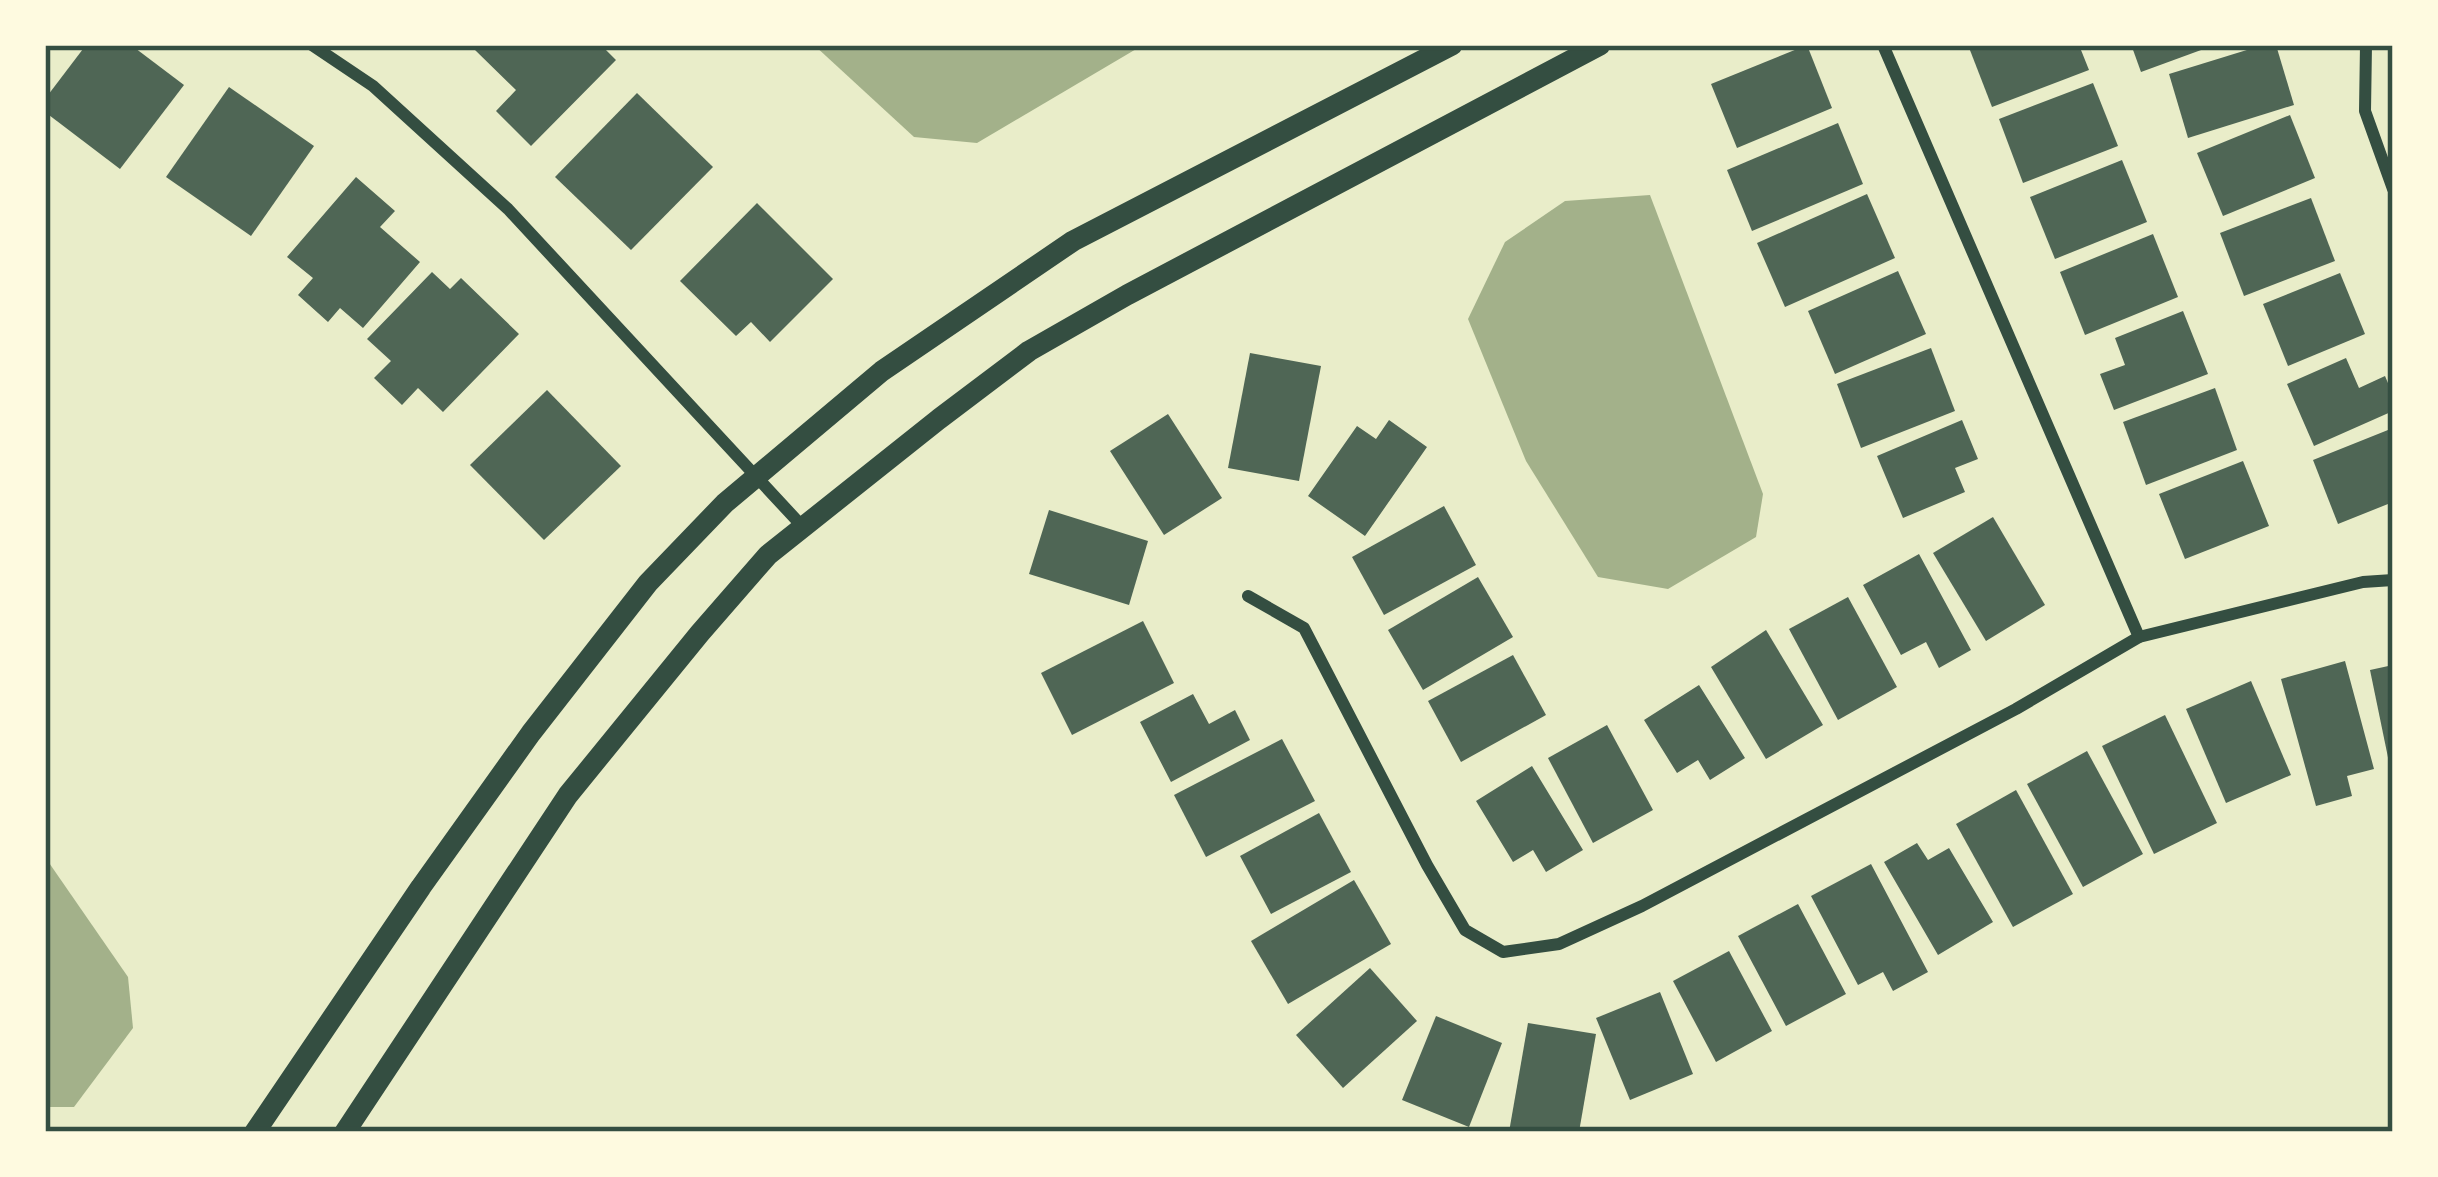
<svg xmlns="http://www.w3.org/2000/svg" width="2438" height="1177" font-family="Overpass,sans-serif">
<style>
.water{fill:#a3b18a}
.building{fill:#4f6655}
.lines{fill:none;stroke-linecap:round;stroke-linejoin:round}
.minor{stroke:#344e41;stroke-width:12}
.tertiary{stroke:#344e41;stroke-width:21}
.neatline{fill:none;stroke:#344e41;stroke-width:4.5}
</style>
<rect width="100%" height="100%" fill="#e9edc9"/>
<g class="water">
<polygon points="814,45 1143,45 977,143 914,137"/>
<polygon points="1650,195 1763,494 1756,537 1668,589 1598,577 1526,461 1468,319 1505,242 1565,201"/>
<polygon points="45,857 128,977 133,1028 74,1107 45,1107"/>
</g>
<g class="building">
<polygon points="86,45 131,45 184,85 120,169 45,112 45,99"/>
<polygon points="480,45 601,45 616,60 531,146 496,111 516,90 475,50"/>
<polygon points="1807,45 1832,108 1737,148 1711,84"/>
<polygon points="1968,45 2079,45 2089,70 1992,107"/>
<polygon points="2135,45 2212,45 2212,46 2141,72 2132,47"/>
<polygon points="2263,45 2276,45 2294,105 2188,138 2169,74"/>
<polygon points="2093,83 2118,146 2023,183 1999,119"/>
<polygon points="229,87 314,146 251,236 166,177"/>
<polygon points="637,93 713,167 631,250 555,177"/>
<polygon points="2290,115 2315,178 2223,216 2197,153"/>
<polygon points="1838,123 1863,184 1752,231 1727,170"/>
<polygon points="2122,160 2147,222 2055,259 2030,197"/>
<polygon points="356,177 395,211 380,227 420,262 363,328 340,308 328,322 298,295 313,278 287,257"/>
<polygon points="1867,194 1895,258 1785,307 1757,243"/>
<polygon points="2311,198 2335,261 2244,296 2220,233"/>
<polygon points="757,203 833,279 770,342 751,322 736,336 680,281"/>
<polygon points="2153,234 2178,297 2085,335 2060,272"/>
<polygon points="1898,271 1926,334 1835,374 1808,311"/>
<polygon points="432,272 450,289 461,278 519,334 443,412 418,388 402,405 374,378 391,361 367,339"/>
<polygon points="2340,273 2365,334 2288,366 2263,304"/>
<polygon points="2183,311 2208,374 2114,410 2100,374 2125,365 2115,338"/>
<polygon points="1931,348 1955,411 1861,448 1837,384"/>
<polygon points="1250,353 1321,366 1299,481 1228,468"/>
<polygon points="2346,358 2359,388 2385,376 2393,395 2393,411 2314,446 2287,384"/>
<polygon points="2215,388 2237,450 2146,485 2123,422"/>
<polygon points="547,390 621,466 544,540 470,465"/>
<polygon points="1168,414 1222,498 1164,535 1110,451"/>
<polygon points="1389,420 1427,447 1365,536 1308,496 1357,426 1376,439"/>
<polygon points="1962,420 1978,459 1955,468 1965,492 1903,518 1877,456"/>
<polygon points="2393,428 2393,502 2338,524 2313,460"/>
<polygon points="2243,461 2269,526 2185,559 2159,494"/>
<polygon points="1444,506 1476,565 1384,615 1352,557"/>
<polygon points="1049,510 1148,541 1129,605 1029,574"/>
<polygon points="1993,517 2045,605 1986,641 1933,553"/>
<polygon points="1919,554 1971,650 1939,668 1926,642 1901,655 1863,585"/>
<polygon points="1478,577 1513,637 1423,690 1388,630"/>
<polygon points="1848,597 1897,687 1838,720 1789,629"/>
<polygon points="1143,621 1174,683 1072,735 1041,673"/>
<polygon points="1766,630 1823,725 1766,759 1711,667"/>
<polygon points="1513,655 1546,715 1461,762 1428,701"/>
<polygon points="2345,661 2374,769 2347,776 2352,796 2316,806 2281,679"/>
<polygon points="2393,665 2393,772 2391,772 2370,670"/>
<polygon points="2251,681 2291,775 2226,803 2186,709"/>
<polygon points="1699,685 1745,758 1710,780 1698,760 1677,773 1644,720"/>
<polygon points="1193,694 1209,724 1235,710 1250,740 1171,782 1140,722"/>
<polygon points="2165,715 2217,823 2154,854 2102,746"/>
<polygon points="1607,725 1653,810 1593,843 1548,758"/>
<polygon points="1282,739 1315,801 1206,857 1174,795"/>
<polygon points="2087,751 2143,854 2083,887 2027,784"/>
<polygon points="1532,766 1583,850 1546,872 1533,850 1513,862 1476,801"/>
<polygon points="2016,790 2073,894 2013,927 1956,824"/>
<polygon points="1319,813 1351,872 1271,914 1240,856"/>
<polygon points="1917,843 1928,860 1949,848 1993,922 1938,955 1884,862"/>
<polygon points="1871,864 1928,972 1893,991 1883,972 1858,985 1811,896"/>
<polygon points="1354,880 1391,944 1288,1004 1251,941"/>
<polygon points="1798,904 1846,994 1786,1026 1738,936"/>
<polygon points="1729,951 1772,1031 1716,1062 1673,981"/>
<polygon points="1370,968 1417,1021 1343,1088 1296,1035"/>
<polygon points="1660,992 1693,1074 1630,1100 1596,1018"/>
<polygon points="1436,1016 1502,1043 1469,1127 1402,1100"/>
<polygon points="1528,1023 1596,1034 1579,1132 1509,1132"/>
</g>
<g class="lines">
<g class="minor">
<polyline points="312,45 373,86 508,209 802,526"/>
<polyline points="1883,45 2139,637"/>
<polyline points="2366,45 2365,111 2393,189"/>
<polyline points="1248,596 1304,628 1427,865 1465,930 1503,952 1559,944 1642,906 2016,709 2139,637 2363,582 2393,580"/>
</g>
<g class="tertiary">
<polyline points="255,1132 421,887 531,733 648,583 725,503 882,371 1073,241 1452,45"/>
<polyline points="345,1132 568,795 700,633 768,555 939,419 1029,351 1127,295 1600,45"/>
</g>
</g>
<rect width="2438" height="1177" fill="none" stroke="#fefae0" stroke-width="96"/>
<rect x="48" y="48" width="2342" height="1081" class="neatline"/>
</svg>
